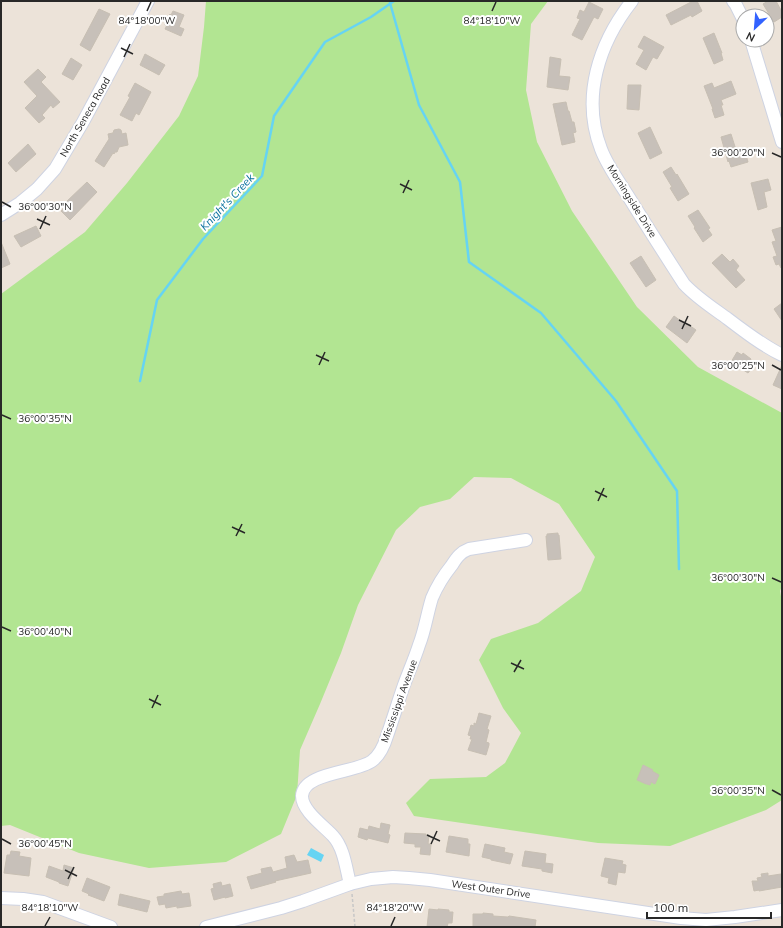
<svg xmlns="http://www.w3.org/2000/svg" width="783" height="928" font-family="Mulish,sans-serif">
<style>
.green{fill:#b2e592}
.water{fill:#66d4f3}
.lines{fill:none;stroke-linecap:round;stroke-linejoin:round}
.stream{stroke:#66d4f3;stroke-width:2.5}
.building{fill:#c7c0b9;stroke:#c7bfb3}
.minor-casing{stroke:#ced3e2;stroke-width:14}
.path{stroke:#c7c7c7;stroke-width:1.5;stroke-dasharray:3 2;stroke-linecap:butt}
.minor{stroke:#fff;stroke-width:12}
.ticks{fill:none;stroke:#282828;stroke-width:1.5}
.labels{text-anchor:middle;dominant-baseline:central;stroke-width:4;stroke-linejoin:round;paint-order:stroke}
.street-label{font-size:10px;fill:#282828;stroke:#fff}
.water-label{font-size:11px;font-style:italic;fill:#08709d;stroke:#fff}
.ticks-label{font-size:10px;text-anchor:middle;fill:#282828;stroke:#fff;stroke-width:4;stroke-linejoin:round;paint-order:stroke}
</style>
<rect width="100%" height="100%" fill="#ece3d9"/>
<polygon class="green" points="206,1 548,1 531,24 526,90 537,142 572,211 637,307 698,367 782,413 782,586 780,591 782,602 782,800 766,810 670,846 598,843 414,816 406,803 430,779 486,777 505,763 521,733 503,708 479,660 491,639 538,623 581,591 595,557 559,504 511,478 474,477 450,499 420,507 396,530 358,605 341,653 320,704 300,750 297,795 281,834 226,862 149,868 79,853 10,825 1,826 1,294 85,232 127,183 179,116 198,76 204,27"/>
<polygon class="water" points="311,848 324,855 321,862 307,855"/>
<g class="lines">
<g class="stream">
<polyline points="390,3 419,105 460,182 469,262 541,313 616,401 677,491 679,569"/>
<polyline points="140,381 157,300 203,239 262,176 274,116 325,42 371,17 394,1"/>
</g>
</g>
<g class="building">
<polygon points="693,1 697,1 702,11 692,17 691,15 671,25 666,15"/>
<polygon points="768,1 776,1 782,12 782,17 774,22 763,4"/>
<polygon points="589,2 603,9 598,19 594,17 582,40 572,35 580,19 577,18 580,10 584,12"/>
<polygon points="99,9 110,14 90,51 80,45"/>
<polygon points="173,11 184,15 179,27 184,29 181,36 165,29 167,25 165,25 170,14 171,15"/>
<polygon points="714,33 722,53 721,53 723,60 714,64 703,38"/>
<polygon points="644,36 664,47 657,59 653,57 646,70 636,64 644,50 638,47"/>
<polygon points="145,54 165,65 159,75 140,65"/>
<polygon points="550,57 561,59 559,76 570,77 568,90 547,87"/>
<polygon points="71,58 82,65 73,80 62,74"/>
<polygon points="38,69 46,77 41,82 60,102 53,108 51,105 42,115 45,118 39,123 25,108 37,96 24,82"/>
<polygon points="731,81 736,94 721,100 723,105 721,105 724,115 715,118 712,109 713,109 704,86 712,83 714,88"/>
<polygon points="135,83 151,92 139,115 136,113 132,121 120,115 130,97 128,96"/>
<polygon points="628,85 641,85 639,110 627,109"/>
<polygon points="566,102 568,111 569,111 572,122 574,122 576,132 573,133 575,142 562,145 553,104"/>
<polygon points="650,127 662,153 650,159 638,133"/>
<polygon points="119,129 121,130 122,134 126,133 128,145 119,147 117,152 115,152 114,154 113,153 104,167 95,161 109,139 108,134 113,133 114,130"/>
<polygon points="731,134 737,153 745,151 748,162 731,167 729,161 728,162 721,137"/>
<polygon points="28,144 36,154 16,172 8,163"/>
<polygon points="671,167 676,175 677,174 689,194 678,201 670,188 672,187 663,172"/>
<polygon points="768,179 771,190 764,192 767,207 758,210 751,183"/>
<polygon points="87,182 97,192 70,220 61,211 66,205 65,203"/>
<polygon points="698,210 710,228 708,229 712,235 703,242 694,228 695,227 688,216"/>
<polygon points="36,226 41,236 21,247 14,236"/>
<polygon points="782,227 782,268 781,268 779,264 776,265 773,257 777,256 772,242 776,241 772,230"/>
<polygon points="1,242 10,264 1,268"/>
<polygon points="722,254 730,262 733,259 739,266 736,270 745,280 736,288 712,263"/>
<polygon points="641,256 656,280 646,287 630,263"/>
<polygon points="782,303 782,321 774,309"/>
<polygon points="674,316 688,326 689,325 696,330 687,343 666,327"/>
<polygon points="737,352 742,355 743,353 751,359 750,361 755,364 748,373 731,362"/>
<polygon points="782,365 782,389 773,385"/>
<polygon points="558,533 558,535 559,535 561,559 548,560 546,536 547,536 547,534"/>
<polygon points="479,713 491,716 487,729 489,730 486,742 489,743 489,745 486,755 468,750 472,739 470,739 471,736 468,735 471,725 474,726 474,723 476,724"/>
<polygon points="643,765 653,770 652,771 659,775 655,784 651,782 650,785 647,784 646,784 637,780"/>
<polygon points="381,823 390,825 388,834 390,835 388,843 368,838 367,840 358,837 360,828 368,830 369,826 380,829"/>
<polygon points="405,833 426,834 426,835 429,835 428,844 431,844 430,855 420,854 421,847 415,847 415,844 404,843"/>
<polygon points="449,836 468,839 468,844 470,844 469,856 446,852"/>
<polygon points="485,844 505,848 504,852 513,854 510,864 491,860 491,859 482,857"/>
<polygon points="11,851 20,852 19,856 31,858 29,876 4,873 7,855 10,855"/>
<polygon points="525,851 546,854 545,863 553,864 552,873 542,871 542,869 522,866"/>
<polygon points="294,855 297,862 308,860 311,873 275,881 276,882 251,889 247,877 262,873 261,869 271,867 273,872 287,868 285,857"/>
<polygon points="605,858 623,861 622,864 626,865 625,873 618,872 616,885 608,883 609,878 601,876"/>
<polygon points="64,865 74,868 68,886 59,883 59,882 46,877 49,866 63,871"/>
<polygon points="768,873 768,876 781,874 782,887 759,891 759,890 754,891 752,881 758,881 757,878 762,877 761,874"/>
<polygon points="87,878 110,887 104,901 88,895 89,894 82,891"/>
<polygon points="221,882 222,886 230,884 233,896 225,898 225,897 214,900 211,889 214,888 213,884"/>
<polygon points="181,891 182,894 189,893 191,906 177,908 177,906 166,908 165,904 159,905 157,897 164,896 164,894"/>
<polygon points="120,894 150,901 147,912 118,905"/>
<polygon points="429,909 438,910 438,909 449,910 449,912 453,912 452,923 448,923 447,927 427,927"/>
<polygon points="483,913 493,914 493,916 508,917 509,916 536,920 535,927 473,927 473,914 483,914"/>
</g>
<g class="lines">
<defs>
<g id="minor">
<path d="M632,1C599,43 581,97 601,149C608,168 623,187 633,204C650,231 667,258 684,284C697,298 713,308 728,319C745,332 762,345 782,355"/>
<polyline points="733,1 736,5 743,19"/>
<polyline points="751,40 782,142"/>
<polyline points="1,215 20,203 37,189 55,169 83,122 148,1"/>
<path d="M350,884C346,868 344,848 333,836C324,826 302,811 302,796C303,772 356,773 372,761C380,755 384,746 387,736C393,719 398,702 404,685C409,671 415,658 419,645C425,630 427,614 432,598C437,586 444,575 452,565C457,557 461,552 469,549L526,540"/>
<polyline points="1,898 23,899 43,902 111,927"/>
<polyline points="206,927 281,908 303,901 350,884 371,879 393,877 409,878 430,880 681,918 706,920 735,917 782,910"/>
</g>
</defs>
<use href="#minor" class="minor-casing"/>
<polyline class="path" points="352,894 355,927"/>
<use href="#minor" class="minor"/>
</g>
<path class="ticks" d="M147,11L151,2M492,11L496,2M121,48L133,54M124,57L130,44M772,153L781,157M400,184L412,190M403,193L409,180M2,202L11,207M37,219L50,225M40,229L46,216M679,320L691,326M682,329L688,316M316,355L329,361M319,365L325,352M772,365L781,370M2,415L11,419M595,491L607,497M598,501L604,488M232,527L245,533M236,536L242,524M772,578L781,582M2,627L11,631M511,663L524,669M514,672L521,660M149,699L161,705M152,708L158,695M772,790L781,795M427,835L440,841M2,839L11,844M431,844L437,831M65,870L77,876M68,879L74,867M45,926L50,917M391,926L395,917"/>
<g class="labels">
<g class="street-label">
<text transform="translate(85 117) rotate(-60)">North Seneca Road</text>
<text transform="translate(632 201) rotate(58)">Morningside Drive</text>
<text transform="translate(399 701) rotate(-70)">Mississippi Avenue</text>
<text transform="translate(491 889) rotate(8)">West Outer Drive</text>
</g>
<g class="water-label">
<text transform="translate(227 202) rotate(-47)">Knight's Creek</text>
</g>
</g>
<g class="ticks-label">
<text x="147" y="24">84°18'00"W</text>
<text x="492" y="24">84°18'10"W</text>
<text x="738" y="156">36°00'20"N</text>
<text x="45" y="210">36°00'30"N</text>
<text x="738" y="369">36°00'25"N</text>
<text x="45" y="422">36°00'35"N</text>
<text x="738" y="581">36°00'30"N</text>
<text x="45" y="635">36°00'40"N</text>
<text x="738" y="794">36°00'35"N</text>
<text x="45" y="847">36°00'45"N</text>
<text x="50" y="911">84°18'10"W</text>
<text x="395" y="911">84°18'20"W</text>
</g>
<rect width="783" height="928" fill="none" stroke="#282828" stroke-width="4"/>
<g transform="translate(755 28) rotate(206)"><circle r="19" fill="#ffffff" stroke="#a9a9a9"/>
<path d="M0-3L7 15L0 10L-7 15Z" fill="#3262ff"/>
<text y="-6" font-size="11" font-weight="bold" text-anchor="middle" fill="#282828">N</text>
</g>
<path d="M647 912v6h124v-6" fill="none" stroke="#282828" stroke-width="2"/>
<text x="653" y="912" font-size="12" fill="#282828" stroke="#ffffff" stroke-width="3" paint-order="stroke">100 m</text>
</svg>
